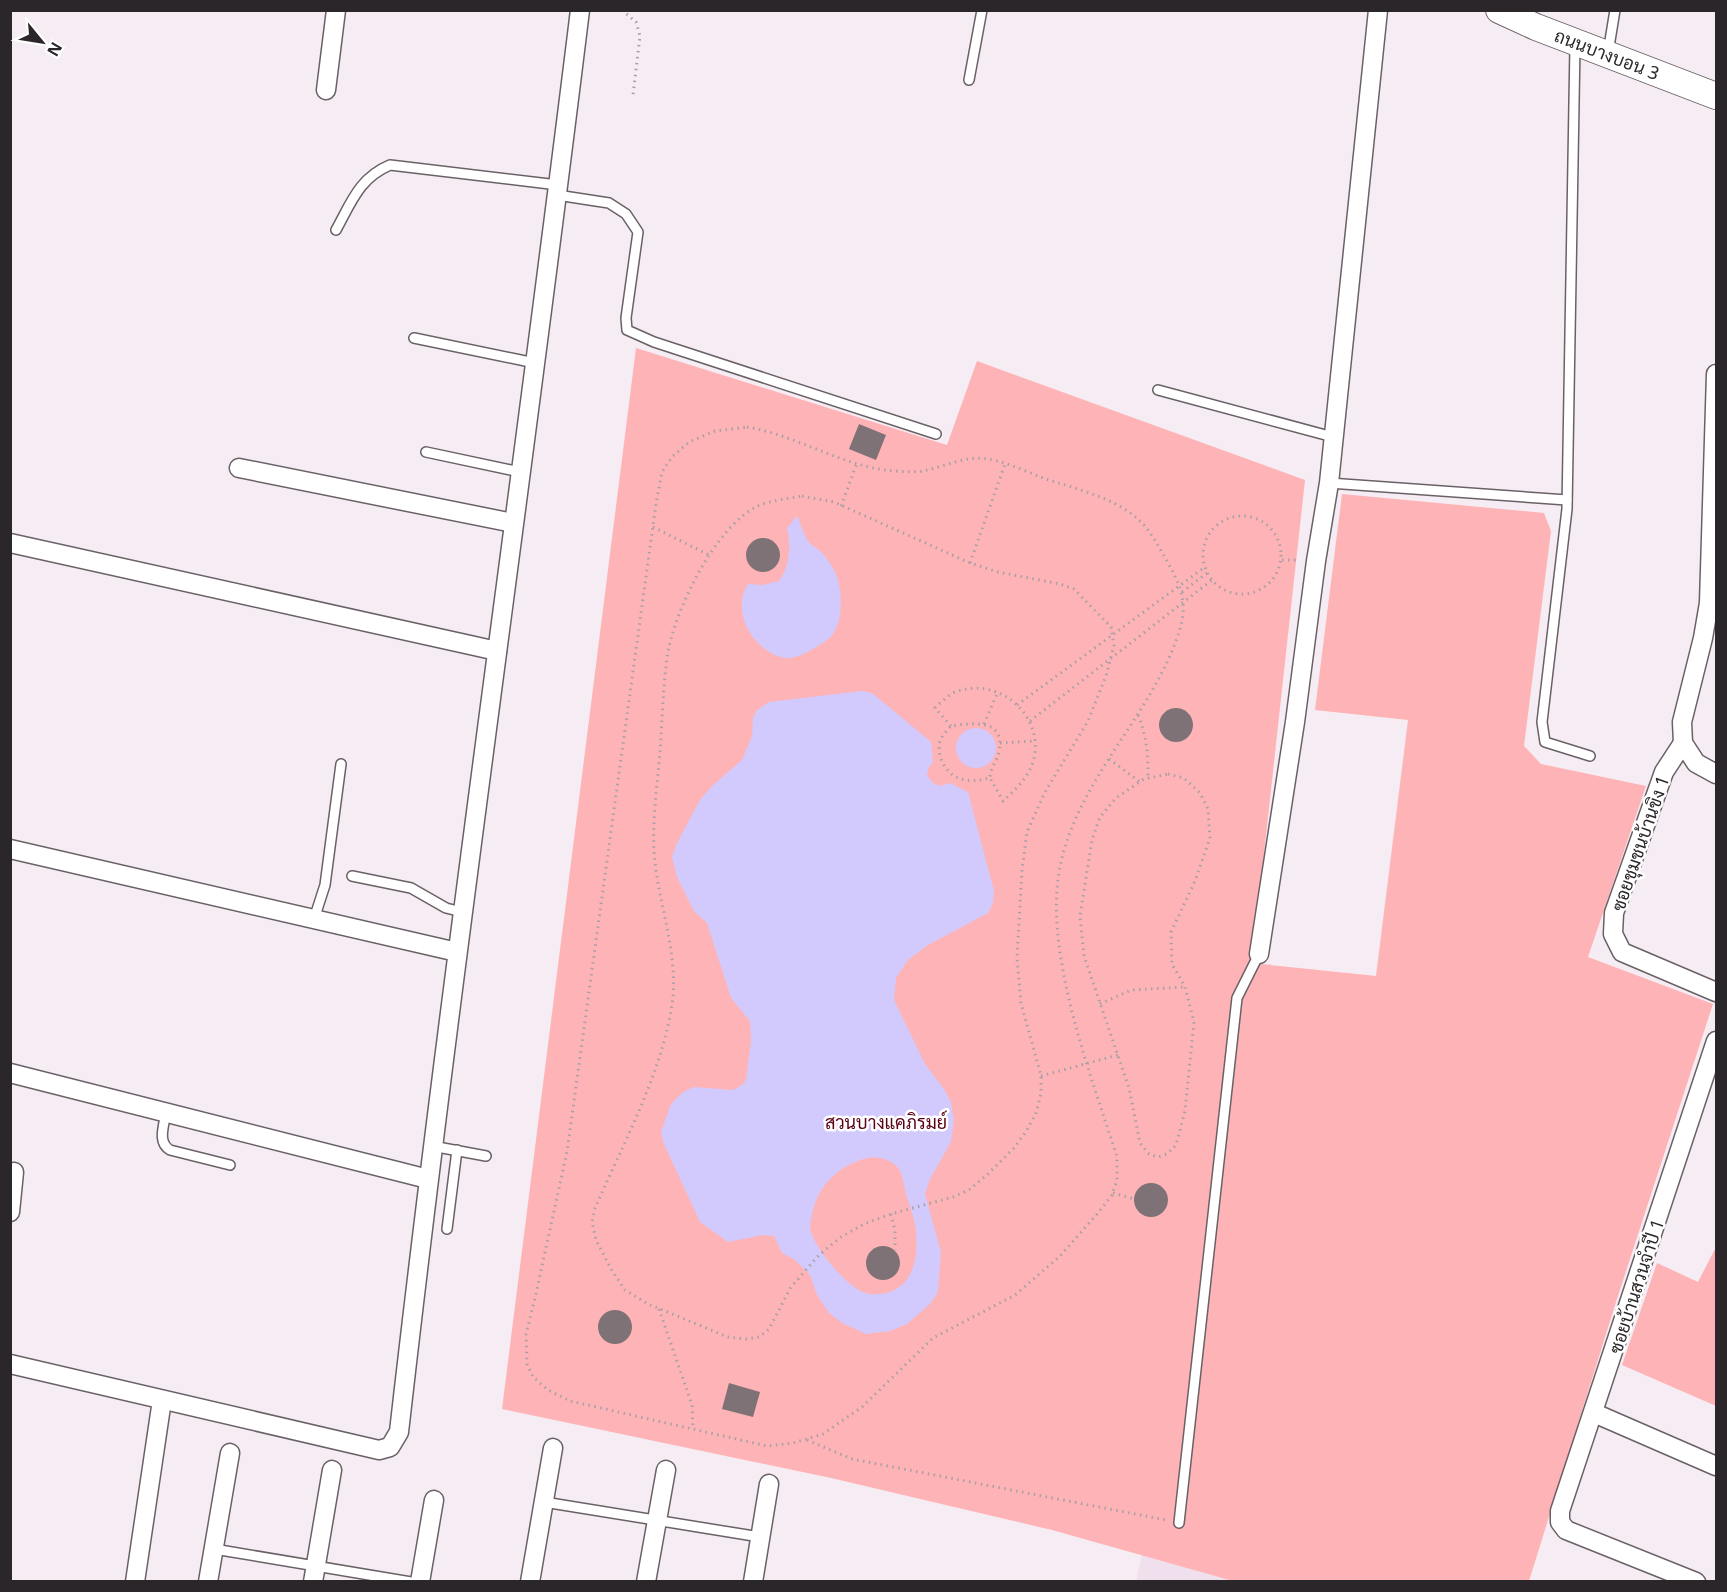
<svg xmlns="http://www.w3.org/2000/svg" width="1727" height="1592" font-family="'Noto Sans',Sarabun,sans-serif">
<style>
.built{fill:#f0dfec}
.green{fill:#feb4b6}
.water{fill:#d2c9fd;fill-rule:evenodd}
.building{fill:#7e7276}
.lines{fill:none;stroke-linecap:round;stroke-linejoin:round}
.service-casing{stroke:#6a6167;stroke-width:12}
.minor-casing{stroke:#6a6167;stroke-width:21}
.secondary-casing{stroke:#6a6167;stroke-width:28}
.path{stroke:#a8a0a6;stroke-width:3;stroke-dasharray:1.5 4.5;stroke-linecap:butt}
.service{stroke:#fff;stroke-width:9}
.minor{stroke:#fff;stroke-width:18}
.secondary{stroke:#fff;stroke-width:26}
.labels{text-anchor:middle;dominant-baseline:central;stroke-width:5;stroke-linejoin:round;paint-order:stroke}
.street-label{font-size:18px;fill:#2a2629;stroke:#fff}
.park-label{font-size:18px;fill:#5a0015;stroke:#fff}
</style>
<rect width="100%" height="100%" fill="#f6ecf3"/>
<polygon class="built" points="1142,1555 1182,1566 1233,1581 1136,1582"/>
<g class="green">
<polygon points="636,348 947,445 977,361 1305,480 1252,963 1376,976 1408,720 1315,710 1342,494 1544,513 1551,531 1524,746 1541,764 1646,786 1588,957 1713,1004 1616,1302 1529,1581 1233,1581 1052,1530 831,1478 502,1409"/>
<polygon points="1716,1247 1716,1406 1622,1365 1657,1263 1698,1282"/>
</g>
<g class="water">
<path d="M797,516C801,524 803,533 808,541C811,546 818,548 822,553C828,559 836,572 838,580C842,596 843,619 833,634C829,640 818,646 811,650C804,654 794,659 785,658C753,652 730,611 748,584L762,585L779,581C790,566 791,546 787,528Z"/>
<path d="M862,691L872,693L931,742L933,762L929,767L927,775L932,782L939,786L950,783L968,792L994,891L993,903L988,913L928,945L908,960L896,978L894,1000L925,1064L944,1089L951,1102L954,1120L951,1142L930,1179L925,1194L941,1252L938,1292L930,1304L907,1324L890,1331L866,1334L842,1323L829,1313L817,1295L810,1275L795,1260L782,1253L774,1236L763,1235L728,1242L700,1222L663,1142L661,1132L671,1104L683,1092L694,1087L733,1090L742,1085L746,1080L751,1041L750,1021L731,998L707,923L694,911L677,877L672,857L677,843L700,800L712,786L742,760L752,736L753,718L757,710L769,702ZM874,1157C882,1158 892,1160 898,1168C903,1174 904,1186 906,1194C909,1204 913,1214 915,1224C920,1254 915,1292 878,1294C869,1295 860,1292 853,1286C839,1276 813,1245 810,1228C810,1224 811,1219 812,1215C817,1184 843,1161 874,1157Z"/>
<circle cx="976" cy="748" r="20"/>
</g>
<g class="building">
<polygon points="859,424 886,435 876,460 849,449"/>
<circle cx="763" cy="555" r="17"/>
<circle cx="1176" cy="725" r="17"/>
<circle cx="1151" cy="1200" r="17"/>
<circle cx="883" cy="1263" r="17"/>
<circle cx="615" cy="1327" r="17"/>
<polygon points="729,1383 760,1392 753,1417 722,1409"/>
</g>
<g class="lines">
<defs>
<g id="service">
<polyline points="1575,45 1567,509 1542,722 1545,742 1590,756"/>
<polyline points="1608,53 1615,10"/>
<polyline points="969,80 982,10"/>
<polyline points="557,195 609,203 626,214 638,232 626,318 627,330 654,342 936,434"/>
<path d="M336,230C351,203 359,178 390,165L558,185"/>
<polyline points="414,338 535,363"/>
<polyline points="1158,390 1333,437"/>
<polyline points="426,452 520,472"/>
<polyline points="1329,483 1567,500"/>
<polyline points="352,876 411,888 446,908 462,912"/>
<polyline points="314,919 325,885 341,764"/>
<path d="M166,1112C164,1126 157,1142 170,1150L230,1165"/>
<polyline points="432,1146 486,1156"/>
<polyline points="447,1229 457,1150"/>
<polyline points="544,1502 760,1537"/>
<polyline points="1179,1523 1237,998 1259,954"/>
<polyline points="214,1549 411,1582"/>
</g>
<g id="minor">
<polyline points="326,90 336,10"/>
<polyline points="1716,374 1709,603 1703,638 1682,722 1683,743 1696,763 1716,774"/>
<polyline points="239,468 513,523"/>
<polyline points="10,543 497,651"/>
<polyline points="1683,743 1664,772 1614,913 1613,934 1622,952 1716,992"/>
<polyline points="10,849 457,952"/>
<polyline points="1259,954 1295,722 1316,561 1329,483 1378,10"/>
<polyline points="10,1073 428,1179"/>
<polyline points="10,1212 14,1172"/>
<path d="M10,1364L379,1450L390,1447L399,1432C453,957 522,485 580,10"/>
<polyline points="1594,1413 1716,1466"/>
<polyline points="135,1582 162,1400"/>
<polyline points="208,1582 230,1453"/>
<polyline points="313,1582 332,1470"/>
<polyline points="420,1582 434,1500"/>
<polyline points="530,1582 553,1448"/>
<polyline points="646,1582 666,1470"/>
<polyline points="753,1582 769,1484"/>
<polyline points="1696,1582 1566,1530 1560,1522 1560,1511 1716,1041"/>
</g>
<polyline id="secondary" points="1499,10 1536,27 1716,96"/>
</defs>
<use href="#service" class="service-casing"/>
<use href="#minor" class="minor-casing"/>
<use href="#secondary" class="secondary-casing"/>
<g class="path">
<polyline points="622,10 636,22 640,36 633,95"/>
<path d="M747,427C795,435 837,463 884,470C897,471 911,473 923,471C944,467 966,455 988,459C1007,462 1027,472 1046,479C1076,489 1117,498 1141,522C1152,533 1160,549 1168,563C1185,593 1188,609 1176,641C1146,721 1077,782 1060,867C1043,952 1091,1075 1117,1157V1180L1112,1195L1098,1213L1060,1256L1015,1295L933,1338L862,1407L823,1434L793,1443L767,1446L570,1401L548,1390L533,1377L527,1364L526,1334L535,1298L567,1152L656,504L662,472L672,457L689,442L715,431Z"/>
<path d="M802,496L834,502L970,563L998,572L1060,584L1074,589L1111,627L1114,645L1106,676L1088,721L1045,792L1027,832L1022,870L1017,958L1021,1003L1041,1076V1094L1036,1113L1027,1130L1014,1148L989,1173L969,1190L953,1197L891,1214L864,1224L841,1237L819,1255L791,1287L769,1329L759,1337L746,1339L728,1337L648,1304L625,1290L611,1269L596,1240L592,1222L595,1208C623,1144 661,1075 672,1005C679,957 660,909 655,862C651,830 657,786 660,753C662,722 663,689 667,658C673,613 715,526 758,506C771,500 787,499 802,496Z"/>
<polyline points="841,506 857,463"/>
<circle cx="1242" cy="555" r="39"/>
<polyline points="653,527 709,555"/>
<polyline points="1282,560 1298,560"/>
<polyline points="970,563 1005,464"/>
<polyline points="1182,592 1207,573"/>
<polyline points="1017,705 1205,567"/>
<path d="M1138,715C1147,736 1148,755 1148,778"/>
<polyline points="1030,721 1212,580"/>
<polyline points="984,724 997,694"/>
<path d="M951,726L935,708C940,703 946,697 953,693C998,673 1049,718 1032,765C1026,780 1014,791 1003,801L990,778C980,780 971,782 961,779C946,774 936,757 940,741C942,735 947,731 951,726C972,723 1006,718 999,752C997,762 991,765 990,778"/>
<polyline points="1000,743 1034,741"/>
<polyline points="1109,759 1140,782"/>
<polygon points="1168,774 1184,778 1200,793 1208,809 1210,838 1195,881 1171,932 1172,964 1185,987 1194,1022 1185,1111 1176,1145 1167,1154 1158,1157 1149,1154 1140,1143 1129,1088 1084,956 1080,916 1092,840 1100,817 1116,798 1144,779"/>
<polyline points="1100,1004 1131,990 1185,987"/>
<polyline points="1041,1076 1118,1055"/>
<polyline points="1113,1193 1134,1199"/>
<polyline points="891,1214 895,1230 895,1250"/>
<polyline points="659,1309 692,1405 693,1429"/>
<polyline points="807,1440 852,1459 1166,1520"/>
</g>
<use href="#service" class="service"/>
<use href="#minor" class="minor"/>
<use href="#secondary" class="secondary"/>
</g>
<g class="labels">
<g class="street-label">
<text transform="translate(1607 54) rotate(21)">ถนนบางบอน 3</text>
<text transform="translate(1640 843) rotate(-71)">ซอยชุมชนบ้านขิง 1</text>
<text transform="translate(1636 1286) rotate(-72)">ซอยบ้านสวนจำปี 1</text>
</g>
<g class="park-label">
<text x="886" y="1122">สวนบางแคภิรมย์</text>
</g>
</g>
<rect width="1727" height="1592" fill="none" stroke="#2a2629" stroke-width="24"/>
<g transform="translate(42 42) rotate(120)" stroke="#ffffff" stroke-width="4.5" paint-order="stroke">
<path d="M0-4.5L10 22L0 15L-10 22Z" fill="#2a2629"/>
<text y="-9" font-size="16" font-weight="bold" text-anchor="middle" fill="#2a2629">N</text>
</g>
</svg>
